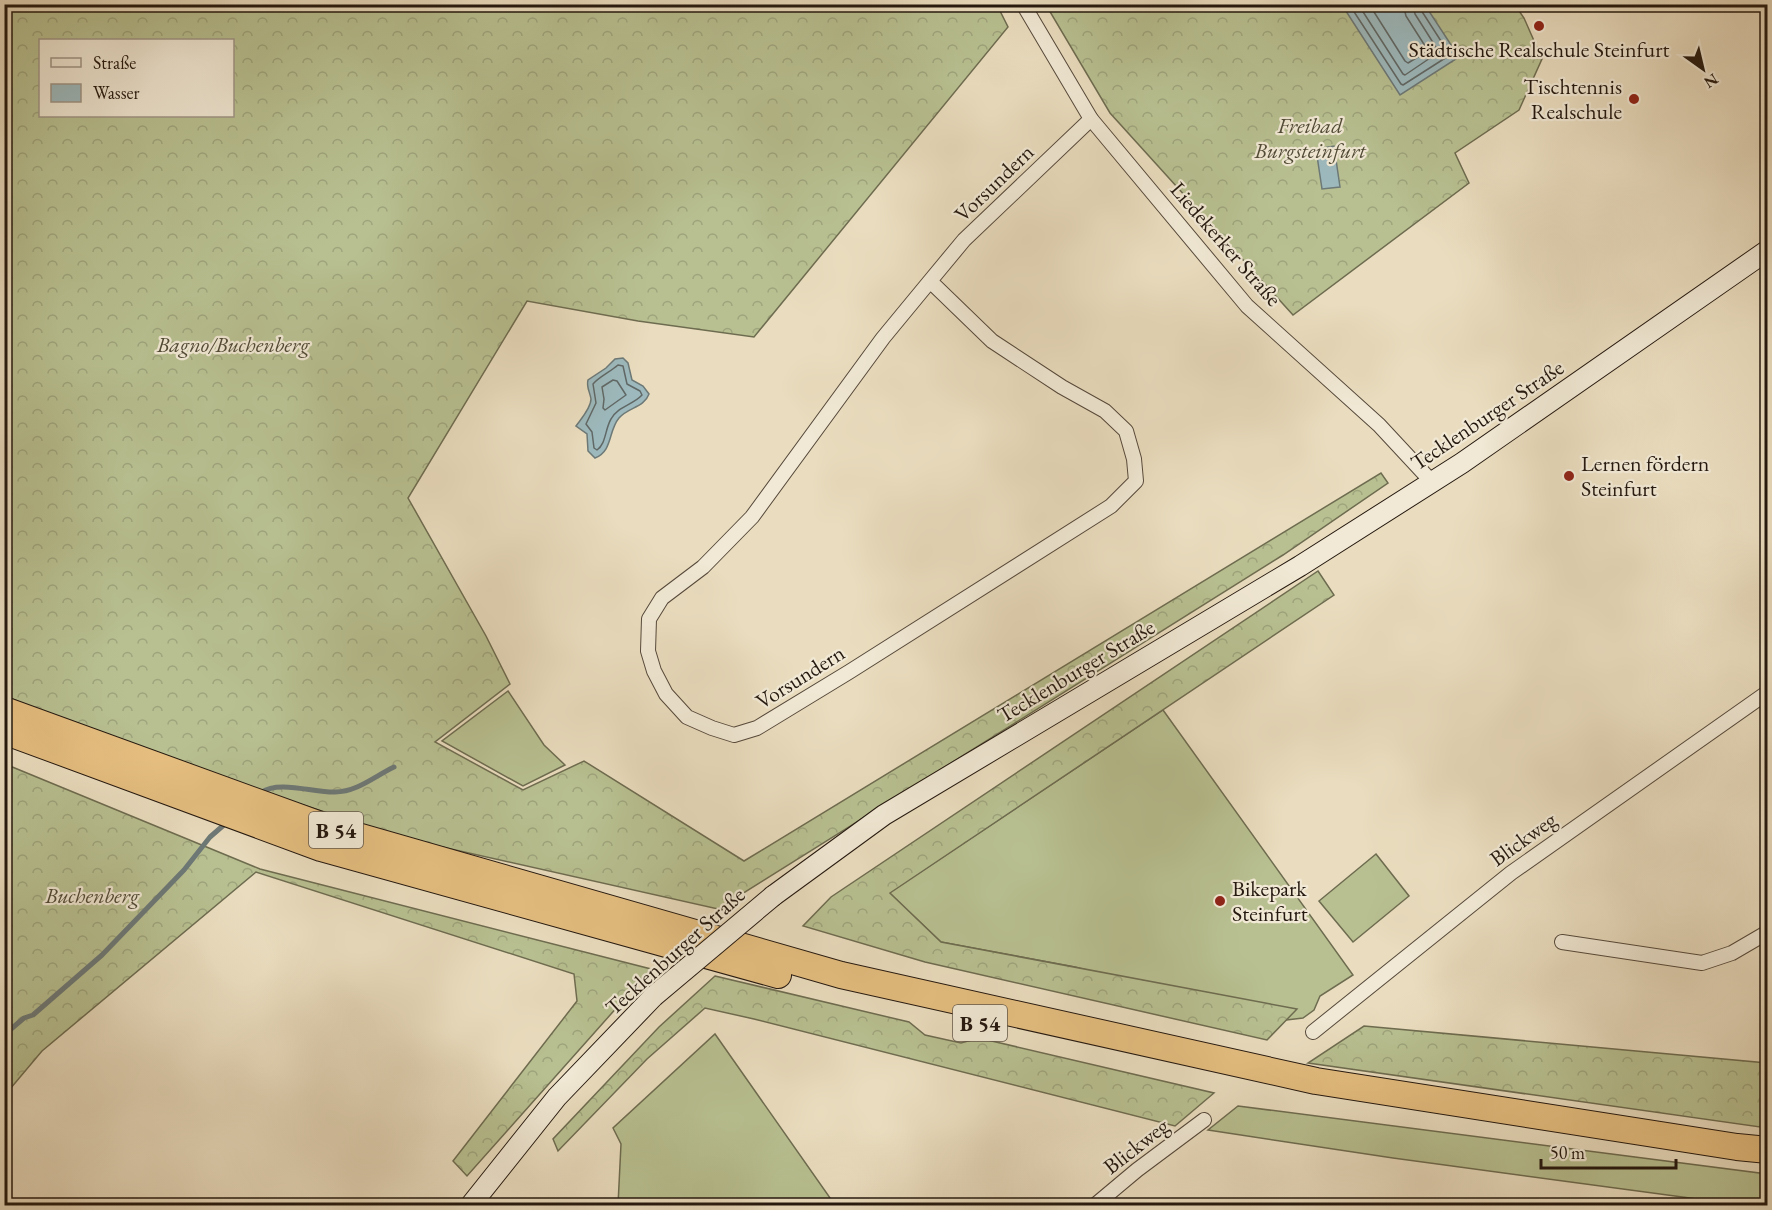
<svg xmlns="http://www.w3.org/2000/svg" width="1772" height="1210" font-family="'EB Garamond',serif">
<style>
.grass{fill:#b8c091;stroke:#6e6c50;stroke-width:1.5}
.forest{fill:url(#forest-crowns);stroke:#6e6c50;stroke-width:1.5;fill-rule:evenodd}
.water{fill:#9db9bd;stroke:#6d7977;stroke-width:1.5}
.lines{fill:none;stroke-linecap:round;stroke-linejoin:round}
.shore{stroke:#606866;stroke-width:1.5}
.stream{stroke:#6d7977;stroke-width:5}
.street-casing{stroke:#56493b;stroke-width:16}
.secondary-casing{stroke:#24180f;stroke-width:22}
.highway-casing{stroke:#24180f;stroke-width:28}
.street{stroke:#f1e9d5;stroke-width:14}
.secondary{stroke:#f1e9d5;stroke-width:20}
.highway{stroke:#e5be80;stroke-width:26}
.secondary-bridge-casing{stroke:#24180f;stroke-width:22;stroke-linecap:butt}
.secondary-bridge{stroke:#f1e9d5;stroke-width:20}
.poi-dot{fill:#8f2418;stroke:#f1e9d5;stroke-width:2}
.labels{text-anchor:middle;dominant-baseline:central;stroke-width:4.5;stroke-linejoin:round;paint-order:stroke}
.shield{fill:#f1e9d5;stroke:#62574a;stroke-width:1.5}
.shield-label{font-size:21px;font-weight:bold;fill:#24180f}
.poi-label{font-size:22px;fill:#24180f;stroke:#f1e9d5;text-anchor:start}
.park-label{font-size:22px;font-style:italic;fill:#504a36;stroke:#f1e9d5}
.street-label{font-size:22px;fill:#24180f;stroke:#f1e9d5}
</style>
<defs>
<pattern id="forest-crowns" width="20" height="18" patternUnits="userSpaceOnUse" patternTransform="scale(1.5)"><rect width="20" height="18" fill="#b8c091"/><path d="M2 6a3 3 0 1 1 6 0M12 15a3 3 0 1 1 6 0" fill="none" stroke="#9ea47c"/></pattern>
</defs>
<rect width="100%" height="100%" fill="#eaddbf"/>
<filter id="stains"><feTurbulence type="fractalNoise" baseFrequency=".00333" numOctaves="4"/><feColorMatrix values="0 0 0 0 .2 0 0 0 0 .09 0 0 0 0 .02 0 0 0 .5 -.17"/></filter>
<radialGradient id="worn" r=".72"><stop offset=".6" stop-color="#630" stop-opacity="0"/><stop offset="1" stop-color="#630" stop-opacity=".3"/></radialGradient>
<g class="grass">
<polygon points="508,691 544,745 565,765 523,786 442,741"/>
<polygon points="1163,710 1353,975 1320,996 1314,1010 1303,1018 1278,1021 1075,967 941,942 889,893"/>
<polygon points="1376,854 1409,896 1353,942 1319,901"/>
<polygon points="715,1034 835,1205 618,1205 621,1144 613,1128"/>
<polygon points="1238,1106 1767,1174 1767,1205 1742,1205 1393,1158 1208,1130"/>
</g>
<g class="forest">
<path d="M4,5H997L1008,27L754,337L638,321L527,301L408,498L486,636L510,684L435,742L523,790L584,761L744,861L1381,473L1388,483L1283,555L718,909L411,840L143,753L5,696ZM40,40H232V116H40Z"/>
<polygon points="1046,5 1515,5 1524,18 1542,59 1519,110 1455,153 1469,183 1293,315 1110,113"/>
<polygon points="1318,571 1334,595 890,893 941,942 1297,1009 1267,1040 925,962 803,926 831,897"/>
<polygon points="5,764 260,869 651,969 467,1176 453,1161 577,1001 574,974 256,872 42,1051 5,1095"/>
<polygon points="715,976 909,1022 925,1035 961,1043 979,1038 1214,1093 1175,1126 754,1019 705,1008 647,1059 558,1151 553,1139 659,1027"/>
<polygon points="1364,1026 1767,1063 1767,1128 1308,1063"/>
</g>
<g class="water">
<polygon points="1342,5 1425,5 1459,57 1400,95"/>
<polygon points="1334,146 1340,187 1322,189 1316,149"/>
<path d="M623,358L628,363L632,380L643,386L649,394C644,408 628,407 619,418C608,431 613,451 595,458L588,451L587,434L576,426C581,419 591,408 591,399C590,392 586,387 588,380L606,368L615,359Z"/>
</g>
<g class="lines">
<g class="shore">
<polyline points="1349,4 1401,84 1403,85 1450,55 1421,10 1420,4"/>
<polyline points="1358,4 1403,74 1405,75 1439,52 1415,14 1413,4"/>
<polyline points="1369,4 1405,61 1408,63 1426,52 1427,49 1406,16 1403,4"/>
<path d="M618,365L623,366L627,384L640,391L642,395C633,405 618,406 611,419C605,429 606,444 597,450L594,448L592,432L586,424L596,403L593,384C599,377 610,372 618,365Z"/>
<polygon points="613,380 617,381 626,395 605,410 603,408 604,399 602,387"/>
</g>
<g class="stream">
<path d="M262,792C278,780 316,793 335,792C357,792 375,776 394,767"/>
<polyline points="4,1035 24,1018 33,1015 102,955 184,870 210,837 225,824"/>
</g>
<defs>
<g id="street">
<polyline points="1023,4 1091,119 1247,306 1379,425 1432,482"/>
<polyline points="930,281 883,338 752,517 703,567 662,598 649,619 648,651 654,671 666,694 687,717 712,728 734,735 757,728 849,672 1111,506 1136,481 1134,459 1126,431 1105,411 1062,387 992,341 930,281 964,240 1091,119"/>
<polyline points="1562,942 1702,963 1732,953 1768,932"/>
<polyline points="1313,1032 1511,873 1768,692"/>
<polyline points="1094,1206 1137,1170 1204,1120"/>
</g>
<g id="secondary">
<polyline points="773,896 884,815 1300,566 1462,463 1768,250"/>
<polyline points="470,1206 557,1097 654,996"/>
</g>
<g id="highway">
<polyline points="4,710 326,827 841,975 1316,1081 1737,1147 1768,1150"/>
<polyline points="4,731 321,848 778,975"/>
</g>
</defs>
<use href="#street" class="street-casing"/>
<use href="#secondary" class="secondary-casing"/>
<use href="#highway" class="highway-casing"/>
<use href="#street" class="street"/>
<use href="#secondary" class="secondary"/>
<use href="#highway" class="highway"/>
<defs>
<polyline id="secondary-bridge" points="654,996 773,896"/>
</defs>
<use href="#secondary-bridge" class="secondary-bridge-casing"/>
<use href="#secondary-bridge" class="secondary-bridge"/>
</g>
<g class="poi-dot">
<circle cx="1539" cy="26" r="6"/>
<circle cx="1634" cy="99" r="6"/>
<circle cx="1569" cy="476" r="6"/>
<circle cx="1220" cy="901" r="6"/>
</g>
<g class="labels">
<g class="shield">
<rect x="309" y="812" width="54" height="36" rx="4.5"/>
<rect x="953" y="1005" width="54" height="36" rx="4.5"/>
</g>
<g class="shield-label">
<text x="336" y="830">B 54</text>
<text x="980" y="1023">B 54</text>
</g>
<g class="poi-label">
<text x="1539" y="49" text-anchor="middle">Städtische Realschule Steinfurt</text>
<text x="1622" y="86" text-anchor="end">Tischtennis<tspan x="1622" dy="25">Realschule</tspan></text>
<text x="1581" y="463">Lernen fördern<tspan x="1581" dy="25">Steinfurt</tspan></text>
<text x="1232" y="888">Bikepark<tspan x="1232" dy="25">Steinfurt</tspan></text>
</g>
<g class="park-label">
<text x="1310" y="125">Freibad<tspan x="1310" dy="25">Burgsteinfurt</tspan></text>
<text x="233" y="344">Bagno/Buchenberg</text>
<text x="92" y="895">Buchenberg</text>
</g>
<g class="street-label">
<text transform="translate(994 183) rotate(-44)">Vorsundern</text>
<text transform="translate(1226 244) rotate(49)">Liedekerker Straße</text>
<text transform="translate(1487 415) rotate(-34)">Tecklenburger Straße</text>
<text transform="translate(1076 671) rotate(-31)">Tecklenburger Straße</text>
<text transform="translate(800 677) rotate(-32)">Vorsundern</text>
<text transform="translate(1523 839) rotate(-36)">Blickweg</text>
<text transform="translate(675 951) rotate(-42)">Tecklenburger Straße</text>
<text transform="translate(1136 1146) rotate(-38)">Blickweg</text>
</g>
</g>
<rect width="1772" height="1210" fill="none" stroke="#eaddbf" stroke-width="24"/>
<rect x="6" y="6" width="1760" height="1198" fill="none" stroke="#24180f" stroke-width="3"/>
<rect x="12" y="12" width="1748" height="1186" fill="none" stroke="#24180f" stroke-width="1.5"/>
<rect x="39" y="39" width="195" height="78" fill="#f1e9d5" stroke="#9f9586" stroke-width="1.5"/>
<rect x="51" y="58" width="30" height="9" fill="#f1e9d5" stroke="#9f9586" stroke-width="1.5"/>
<text x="93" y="69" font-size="18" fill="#24180f">Straße</text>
<rect x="51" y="84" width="30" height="18" fill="#9db9bd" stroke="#9f9586" stroke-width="1.5"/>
<text x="93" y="99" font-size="18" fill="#24180f">Wasser</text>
<g transform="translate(1703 69) rotate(146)" stroke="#f1e9d5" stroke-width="4.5" paint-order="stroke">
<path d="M0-4.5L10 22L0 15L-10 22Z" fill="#24180f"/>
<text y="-9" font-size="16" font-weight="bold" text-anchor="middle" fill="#24180f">N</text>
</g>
<path d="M1541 1159v9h135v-9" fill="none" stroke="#24180f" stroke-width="3"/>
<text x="1550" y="1159" font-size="18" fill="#24180f" stroke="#f1e9d5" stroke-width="4.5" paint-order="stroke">50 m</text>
<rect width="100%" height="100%" filter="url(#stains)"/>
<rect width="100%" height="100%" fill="url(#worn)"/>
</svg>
